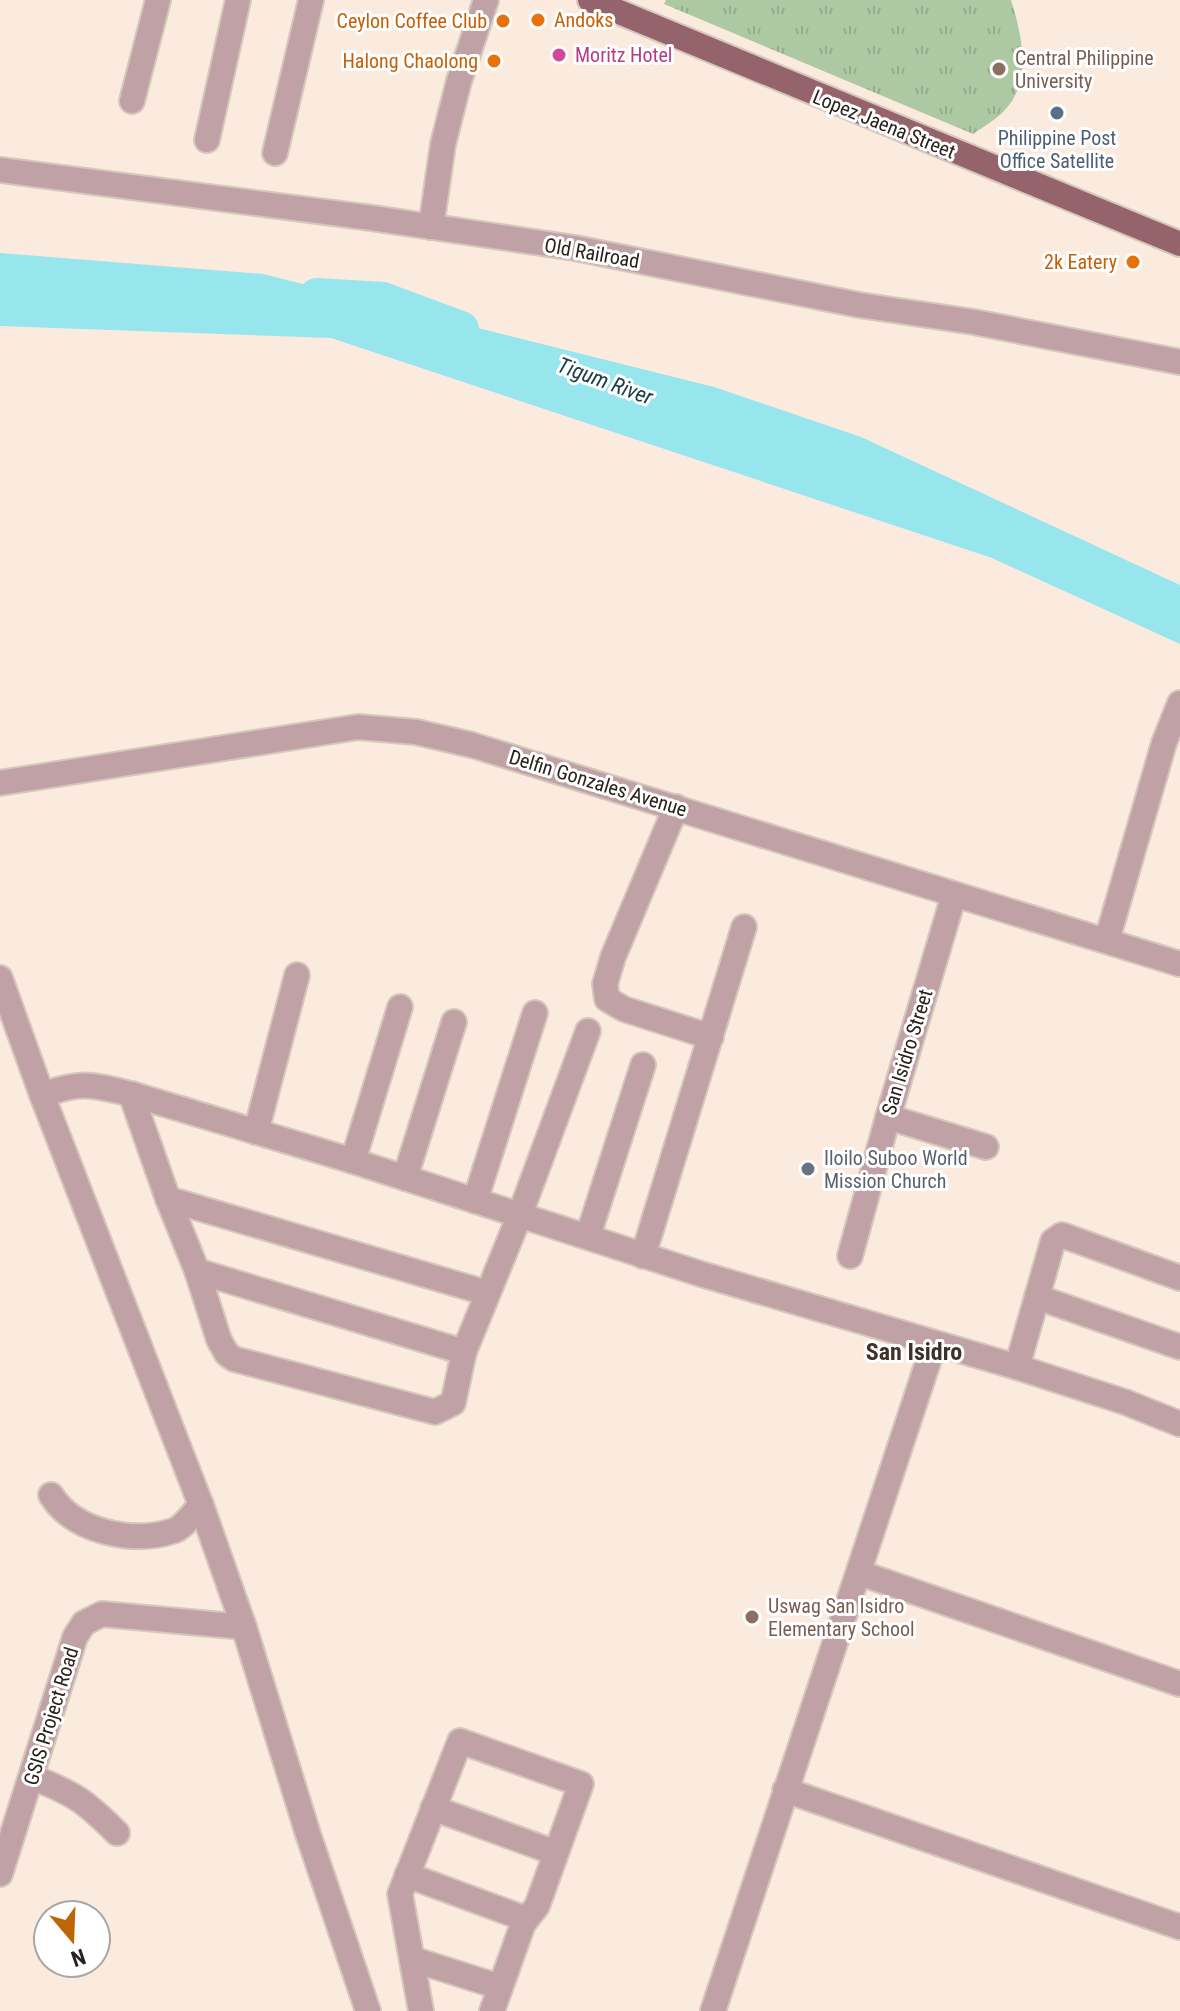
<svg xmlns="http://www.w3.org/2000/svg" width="1180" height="2011" font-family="'Roboto Condensed',sans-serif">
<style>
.grass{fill:url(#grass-tufts)}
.water{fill:#97e5ed}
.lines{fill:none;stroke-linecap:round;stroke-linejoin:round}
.river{stroke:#97e5ed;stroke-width:36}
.minor-casing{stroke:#d5c7bb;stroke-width:28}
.major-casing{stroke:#d5c7bb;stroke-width:28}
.minor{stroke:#c0a2a6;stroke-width:24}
.major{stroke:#95636b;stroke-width:24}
.food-dot{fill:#e8710a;stroke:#fff;stroke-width:3}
.hotel-dot{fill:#d1479c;stroke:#fff;stroke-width:3}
.education-dot{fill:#8d6e63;stroke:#fff;stroke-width:3}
.service-dot{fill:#5c6f8a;stroke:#fff;stroke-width:3}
.worship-dot{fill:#6b7280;stroke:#fff;stroke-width:3}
.labels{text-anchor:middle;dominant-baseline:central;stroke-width:6;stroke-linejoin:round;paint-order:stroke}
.food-label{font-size:20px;fill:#c56008;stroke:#fff;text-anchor:end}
.hotel-label{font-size:20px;fill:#b23c85;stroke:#fff;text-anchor:start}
.education-label{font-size:20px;fill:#785e54;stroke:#fff;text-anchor:start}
.street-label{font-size:20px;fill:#28221e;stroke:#fff}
.service-label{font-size:20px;fill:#4e5e75;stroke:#fff}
.worship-label{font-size:20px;fill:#5b616d;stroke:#fff;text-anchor:start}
.water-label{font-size:22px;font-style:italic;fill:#1b4144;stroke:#fff}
.quarter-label{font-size:24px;font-weight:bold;fill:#3e3228;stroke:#fff}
</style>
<defs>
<pattern id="grass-tufts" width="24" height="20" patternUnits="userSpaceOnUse" patternTransform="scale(2)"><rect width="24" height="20" fill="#adc9a3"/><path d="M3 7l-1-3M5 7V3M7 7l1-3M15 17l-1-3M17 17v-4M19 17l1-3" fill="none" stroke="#95ac8c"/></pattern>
</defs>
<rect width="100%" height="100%" fill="#fbebde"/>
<path class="grass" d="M666,0H1011C1022,35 1033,83 1003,112C994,121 983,127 973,134L664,4Z"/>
<polygon class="water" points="0,253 263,274 714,387 861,437 1180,585 1180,644 992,558 331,338 0,326"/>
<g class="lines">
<polyline class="river" points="317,296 383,300 461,329"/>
<defs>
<g id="minor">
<polyline points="132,101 158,0"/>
<polyline points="207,140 238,0"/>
<polyline points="275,153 311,0"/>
<polyline points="0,170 372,218 575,248 859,305 974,322 1180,362"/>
<polyline points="431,227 443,144 459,81 486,0"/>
<polyline points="0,783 358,727 416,732 472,745 1180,964"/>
<polyline points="676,807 613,957 605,984 607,999 624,1009 711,1037"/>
<polyline points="1107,940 1164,743 1180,703"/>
<polyline points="0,978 42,1095 201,1505 244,1627 308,1834 368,2011"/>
<polyline points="131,1094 168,1199 487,1293"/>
<path d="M42,1095C82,1081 90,1084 131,1094L350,1160L701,1274L1017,1367L1125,1402L1180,1424"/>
<polyline points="888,1117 986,1147"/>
<polyline points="256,1132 297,975"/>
<polyline points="353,1161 400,1007"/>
<polyline points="405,1178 454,1022"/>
<polyline points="168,1199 197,1271 219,1340 227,1354 234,1359 435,1412 453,1403 464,1352"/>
<polyline points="475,1201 535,1013"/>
<polyline points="588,1236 643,1065"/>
<polyline points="643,1256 744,927"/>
<polyline points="850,1256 888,1117 954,895"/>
<polyline points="197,1271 464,1352 519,1217 588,1031"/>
<polyline points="1037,1297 1180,1347"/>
<polyline points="1017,1367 1053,1241 1062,1235 1180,1278"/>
<path d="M51,1495C74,1532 132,1544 173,1531C183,1528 193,1513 201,1505"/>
<polyline points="860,1573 1180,1684"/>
<path d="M32,1777C75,1794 85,1801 117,1833"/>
<polyline points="785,1790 1180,1927"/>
<polyline points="433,1808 556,1853"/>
<polyline points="0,1874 75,1637 84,1623 102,1614 244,1627"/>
<polyline points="407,1875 526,1919"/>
<polyline points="412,1959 500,1987"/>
<polyline points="421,2011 400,1894 460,1741 581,1784 537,1906 523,1924 492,2011"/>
<polyline points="713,2011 934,1344"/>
</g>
<polyline id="major" points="590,0 1180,244"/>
</defs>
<use href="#minor" class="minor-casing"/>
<use href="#major" class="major-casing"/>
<use href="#minor" class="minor"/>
<use href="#major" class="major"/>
</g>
<g class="food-dot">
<circle cx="538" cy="20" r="8"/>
<circle cx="503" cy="21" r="8"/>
<circle cx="494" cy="61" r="8"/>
<circle cx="1133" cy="262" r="8"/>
</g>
<circle class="hotel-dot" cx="559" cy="55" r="8"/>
<g class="education-dot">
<circle cx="999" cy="69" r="8"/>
<circle cx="752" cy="1617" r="8"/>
</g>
<circle class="service-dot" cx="1057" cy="113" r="8"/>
<circle class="worship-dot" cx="808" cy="1169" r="8"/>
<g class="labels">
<g class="food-label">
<text x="554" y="20" text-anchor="start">Andoks</text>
<text x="487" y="21">Ceylon Coffee Club</text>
<text x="478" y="61">Halong Chaolong</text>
<text x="1117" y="262">2k Eatery</text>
</g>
<g class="hotel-label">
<text x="575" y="55">Moritz Hotel</text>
</g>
<g class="education-label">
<text x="1015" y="58">Central Philippine<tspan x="1015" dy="23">University</tspan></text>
<text x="768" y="1606">Uswag San Isidro<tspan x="768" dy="23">Elementary School</tspan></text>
</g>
<g class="street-label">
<text transform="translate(884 124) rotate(22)">Lopez Jaena Street</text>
<text transform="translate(592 253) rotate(10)">Old Railroad</text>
<text transform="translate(598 783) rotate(17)">Delfin Gonzales Avenue</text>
<text transform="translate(907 1052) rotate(-73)">San Isidro Street</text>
<text transform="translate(51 1716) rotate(-73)">GSIS Project Road</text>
</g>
<g class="service-label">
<text x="1057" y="138">Philippine Post<tspan x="1057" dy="23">Office Satellite</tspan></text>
</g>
<g class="worship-label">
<text x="824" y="1158">Iloilo Suboo World<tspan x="824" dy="23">Mission Church</tspan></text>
</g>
<g class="water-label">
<text transform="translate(605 381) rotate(20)">Tigum River</text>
</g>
<g class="quarter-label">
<text x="914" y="1352">San Isidro</text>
</g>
</g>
<g transform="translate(72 1939) rotate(161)"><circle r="38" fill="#ffffff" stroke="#a9a7a5" stroke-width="2"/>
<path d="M0-6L14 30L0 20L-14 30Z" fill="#be6505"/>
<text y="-12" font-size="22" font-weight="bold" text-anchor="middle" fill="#28221e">N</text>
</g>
</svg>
